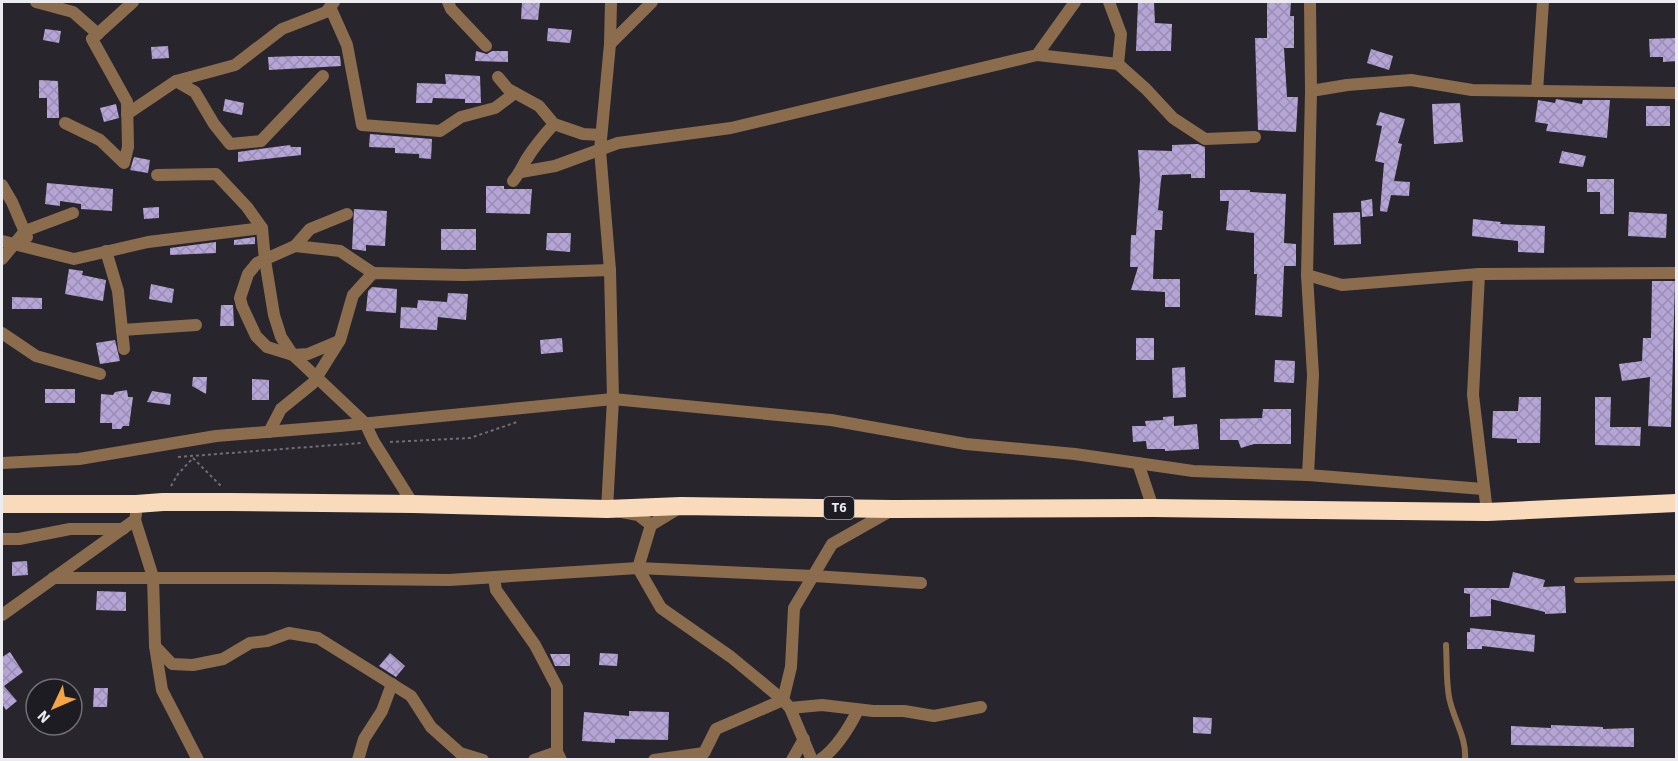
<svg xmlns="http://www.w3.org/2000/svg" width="1678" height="761" font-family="'Source Sans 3',sans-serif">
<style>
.building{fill:url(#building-cross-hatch)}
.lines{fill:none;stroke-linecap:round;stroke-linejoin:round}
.path{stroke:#706e75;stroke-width:2;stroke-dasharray:3 3;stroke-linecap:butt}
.lane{stroke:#8b6d4e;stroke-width:6}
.street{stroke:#8b6d4e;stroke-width:12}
.highway{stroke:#f9dbbc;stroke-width:18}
.labels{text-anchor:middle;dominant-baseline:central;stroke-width:6;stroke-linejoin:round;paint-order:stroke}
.shield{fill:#1e1c23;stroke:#aeadb2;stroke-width:1.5}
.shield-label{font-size:14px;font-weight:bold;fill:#ecebf0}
</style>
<defs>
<pattern id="building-cross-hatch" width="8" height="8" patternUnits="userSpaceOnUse" patternTransform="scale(1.5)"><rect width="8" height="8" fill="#b5a5d6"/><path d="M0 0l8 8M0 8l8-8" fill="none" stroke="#9a8db2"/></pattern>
</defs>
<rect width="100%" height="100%" fill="#28252d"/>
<g class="building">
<polygon points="522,2 540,2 538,20 521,19"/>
<polygon points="1138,2 1154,2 1155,23 1172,24 1171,51 1136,51"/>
<polygon points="1267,2 1291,2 1290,16 1294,16 1294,48 1284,48 1287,97 1298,97 1296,132 1258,130 1255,38 1267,38"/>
<polygon points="548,28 572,30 570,43 547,41"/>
<polygon points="45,29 61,31 59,43 43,40"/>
<polygon points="1677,38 1677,61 1663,62 1663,57 1650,57 1649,39"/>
<polygon points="168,46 169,58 152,59 151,47"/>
<polygon points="1371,49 1393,56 1389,70 1367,63"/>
<polygon points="476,51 487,54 492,51 508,51 508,62 475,61"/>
<polygon points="297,56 340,56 341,66 269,70 268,57"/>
<polygon points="445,74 480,76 481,103 465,103 465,99 433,98 432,103 416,103 417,83 446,84"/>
<polygon points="39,80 58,81 59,118 47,118 47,98 39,98"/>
<polygon points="225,99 244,103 242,115 223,111"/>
<polygon points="1556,99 1582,104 1583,100 1610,100 1607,138 1546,131 1548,124 1535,122 1538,100 1555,103"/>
<polygon points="1460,103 1463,142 1434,144 1432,104"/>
<polygon points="116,104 119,118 104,122 100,108"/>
<rect x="1646" y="106" width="24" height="20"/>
<polygon points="1380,112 1405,119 1398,143 1402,144 1394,181 1410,182 1409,196 1391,195 1387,212 1380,211 1384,163 1375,161 1382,126 1376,125"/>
<polygon points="370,134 432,139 431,159 419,158 419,154 395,153 395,148 369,147"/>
<polygon points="1198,144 1205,147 1205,178 1191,178 1191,174 1162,175 1161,180 1158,210 1163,211 1162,230 1155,230 1153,279 1180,279 1180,307 1165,307 1165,292 1131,290 1138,267 1130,267 1131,235 1136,235 1140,180 1138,150 1172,151 1172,145"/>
<polygon points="290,145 291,147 301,147 301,155 238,162 238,152"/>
<polygon points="1562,151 1586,156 1583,167 1559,163"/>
<polygon points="134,157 150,160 148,173 130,170"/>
<polygon points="1587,179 1614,179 1614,214 1600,214 1600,192 1587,192"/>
<polygon points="47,183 113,189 112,211 81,209 81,204 60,201 60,206 45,204"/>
<polygon points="486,186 504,186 504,189 532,189 530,214 486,213"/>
<polygon points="1220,190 1250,190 1250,192 1286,194 1284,243 1296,244 1296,266 1284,266 1282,317 1255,315 1257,274 1254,274 1254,233 1226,230 1229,201 1220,201"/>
<polygon points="1372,199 1373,216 1362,217 1361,201"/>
<polygon points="159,207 159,218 144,219 143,208"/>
<polygon points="354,209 387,211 385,246 366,245 366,251 352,249"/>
<polygon points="1360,212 1361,244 1334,245 1333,213"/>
<polygon points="1629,212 1667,214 1666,238 1628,236"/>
<polygon points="1473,219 1501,222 1500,224 1545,226 1544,253 1518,252 1518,241 1472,236"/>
<rect x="441" y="229" width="35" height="21"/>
<polygon points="547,233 571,233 570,252 546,250"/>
<polygon points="255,237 255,244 234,245 234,240"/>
<polygon points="216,242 216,253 170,255 170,248"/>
<polygon points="69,269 83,271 82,275 106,280 103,301 65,294"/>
<polygon points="1652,281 1675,281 1671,427 1648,426 1650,377 1622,381 1619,364 1642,361 1643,338 1651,338"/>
<polygon points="151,284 174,289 172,303 149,299"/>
<polygon points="372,287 397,289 396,313 366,311 368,291"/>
<polygon points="448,293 468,294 466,320 438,317 437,330 400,328 401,307 417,308 418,300 447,302"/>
<polygon points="12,297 42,298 42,309 12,309"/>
<polygon points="221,305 233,305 234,326 220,326"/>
<polygon points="562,338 563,352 541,354 540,340"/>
<rect x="1136" y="338" width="18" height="22"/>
<polygon points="115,340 120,361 100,364 96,343"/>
<polygon points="1275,360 1295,361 1294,383 1274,382"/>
<polygon points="1185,367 1186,397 1173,398 1172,368"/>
<polygon points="193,377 207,377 206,394 192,386"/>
<polygon points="252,379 269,380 269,400 252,400"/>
<rect x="45" y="389" width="30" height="14"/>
<polygon points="127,390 128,397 133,397 129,426 123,426 121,429 112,429 112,423 100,423 101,394 113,395 115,392"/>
<polygon points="152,391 171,394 170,405 147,402"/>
<polygon points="1519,397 1541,397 1540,443 1517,443 1517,439 1492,438 1493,411 1518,411"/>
<polygon points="1595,397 1611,397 1610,427 1641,427 1640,446 1595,445"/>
<polygon points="1263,409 1291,409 1291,444 1254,444 1241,448 1238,440 1220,440 1220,419 1262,418"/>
<polygon points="1174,416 1174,426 1197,424 1199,449 1165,451 1165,449 1147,449 1146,441 1133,442 1132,426 1146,426 1145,421 1163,420 1163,417"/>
<polygon points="27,561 28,575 12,576 12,562"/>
<polygon points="1513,572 1545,580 1543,587 1565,586 1566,613 1545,614 1545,612 1491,599 1491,616 1470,617 1470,594 1464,593 1464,588 1509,588"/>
<polygon points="97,591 126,592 126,611 96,610"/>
<polygon points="1470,628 1535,635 1534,652 1482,646 1482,649 1467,649 1467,632 1470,632"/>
<polygon points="10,652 23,672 4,686 17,701 6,710 2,704 2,657"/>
<polygon points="390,653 405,666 396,677 379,666"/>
<polygon points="600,653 618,654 617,666 599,665"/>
<polygon points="550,654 570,654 570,666 555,666"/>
<polygon points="94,688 108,688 107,707 93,707"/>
<polygon points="629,711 669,712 668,740 615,739 615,743 582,741 584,712 629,716"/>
<polygon points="1193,717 1212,718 1211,734 1193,733"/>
<polygon points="1551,725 1603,727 1603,729 1634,728 1634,747 1511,745 1511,726 1551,728"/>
</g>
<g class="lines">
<g class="path">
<polyline points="390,442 470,438 517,422"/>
<polyline points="178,457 361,443"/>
<polyline points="193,458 221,486"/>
<polyline points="171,486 178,474 193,458"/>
</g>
<g class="lane">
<polyline points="1577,580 1676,578"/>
<path d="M1446,645C1447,662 1446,680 1449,697C1453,719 1467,737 1465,760"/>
</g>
<g class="street">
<polyline points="36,2 73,12 98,34"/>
<polyline points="448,2 451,9 486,46"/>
<polyline points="611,2 610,44 600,150 610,270 613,399 607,509 638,515 651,525"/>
<polyline points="1109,2 1121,34 1118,64"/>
<polyline points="1310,2 1311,91 1307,275 1342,285 1479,274 1473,395 1487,512"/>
<polyline points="330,7 347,45 362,125 440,131 461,117 495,108 515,93"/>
<polyline points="610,44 652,2"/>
<polyline points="1037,55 1118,64 1146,89 1173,118 1205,139 1255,137"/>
<polyline points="498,77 508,89 539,106 554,124 583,134 601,135"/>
<polyline points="176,81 195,92 214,124 230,144 261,141 323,76"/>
<polyline points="1311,91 1347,85 1411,80 1472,90 1676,93"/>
<polyline points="1537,91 1543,2"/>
<polyline points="127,114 176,81 235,65 282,29 326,12 334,2"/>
<polyline points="65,123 100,140 124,163 128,147 127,102 92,39 133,2"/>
<polyline points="521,172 555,166 618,143 731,128 1037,55 1075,2"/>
<polyline points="157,175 216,174 247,207 262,228 265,260 274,315 281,337 293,355 365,423 374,442 413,504"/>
<path d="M513,181C519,174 522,167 526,160C534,147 544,135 554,124"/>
<polyline points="2,185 12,202 27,237"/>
<polyline points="2,241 74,259 148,242 262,228"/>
<polyline points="295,246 310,229 347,214"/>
<polyline points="106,251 118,291 124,349"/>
<polyline points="2,259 25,231 73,213"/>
<polyline points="1479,274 1676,273"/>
<polyline points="1307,275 1313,375 1308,475"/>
<polyline points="122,330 196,325"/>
<polyline points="2,333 36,356 100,374"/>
<polyline points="339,341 308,354 293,355 267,347 256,336 242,306 240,298 248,274 257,263 295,246 340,251 373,273"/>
<polyline points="269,432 281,409 313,383 340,340 353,295 373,273 464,275 610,270"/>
<polyline points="2,463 79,459 216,436 340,426 613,399 831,420 966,444 1075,454 1193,471 1308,475 1483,489"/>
<polyline points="1138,463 1153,508"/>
<polyline points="679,508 651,525 638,568 661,608 731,657 783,700 790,708 812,760"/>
<polyline points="135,520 153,577 155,646 162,690 198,760"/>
<polyline points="2,539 19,539 70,529 123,529"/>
<polyline points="53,578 271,578 449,580 638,568 814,576 921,583"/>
<polyline points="494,578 496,590 535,645 557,687 557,752 561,760"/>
<polyline points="2,615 135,520 136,514"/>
<polyline points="155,646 172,664 193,665 223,659 250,643 267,641 289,633 318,638 411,696 431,727 460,753 483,760"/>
<polyline points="783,700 791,667 794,608 832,544 892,510"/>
<polyline points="790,708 822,705 873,711 904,711 934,716 981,707"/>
<polyline points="358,760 364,739 382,711 392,684"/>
<polyline points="534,760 557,752"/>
<polyline points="654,760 704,753 716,729 783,700"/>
<polyline points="792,760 804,739"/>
<path d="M820,760C837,748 849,728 858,710"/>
</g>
<polyline class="highway" points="2,504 136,504 163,502 229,502 413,504 607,509 681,506 893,509 1153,508 1487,512 1676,503"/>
</g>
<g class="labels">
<rect class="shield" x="824" y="497" width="30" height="22" rx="4.5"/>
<g class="shield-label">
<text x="839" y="508">T6</text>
</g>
</g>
<rect width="1678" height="761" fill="none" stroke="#ecebf0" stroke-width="6"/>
<g transform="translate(54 707) rotate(226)"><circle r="28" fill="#1e1c23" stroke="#706f75" stroke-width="1.5"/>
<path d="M0-4.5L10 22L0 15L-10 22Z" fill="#f4a443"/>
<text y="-9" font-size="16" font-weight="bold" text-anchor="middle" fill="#ecebf0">N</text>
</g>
</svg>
